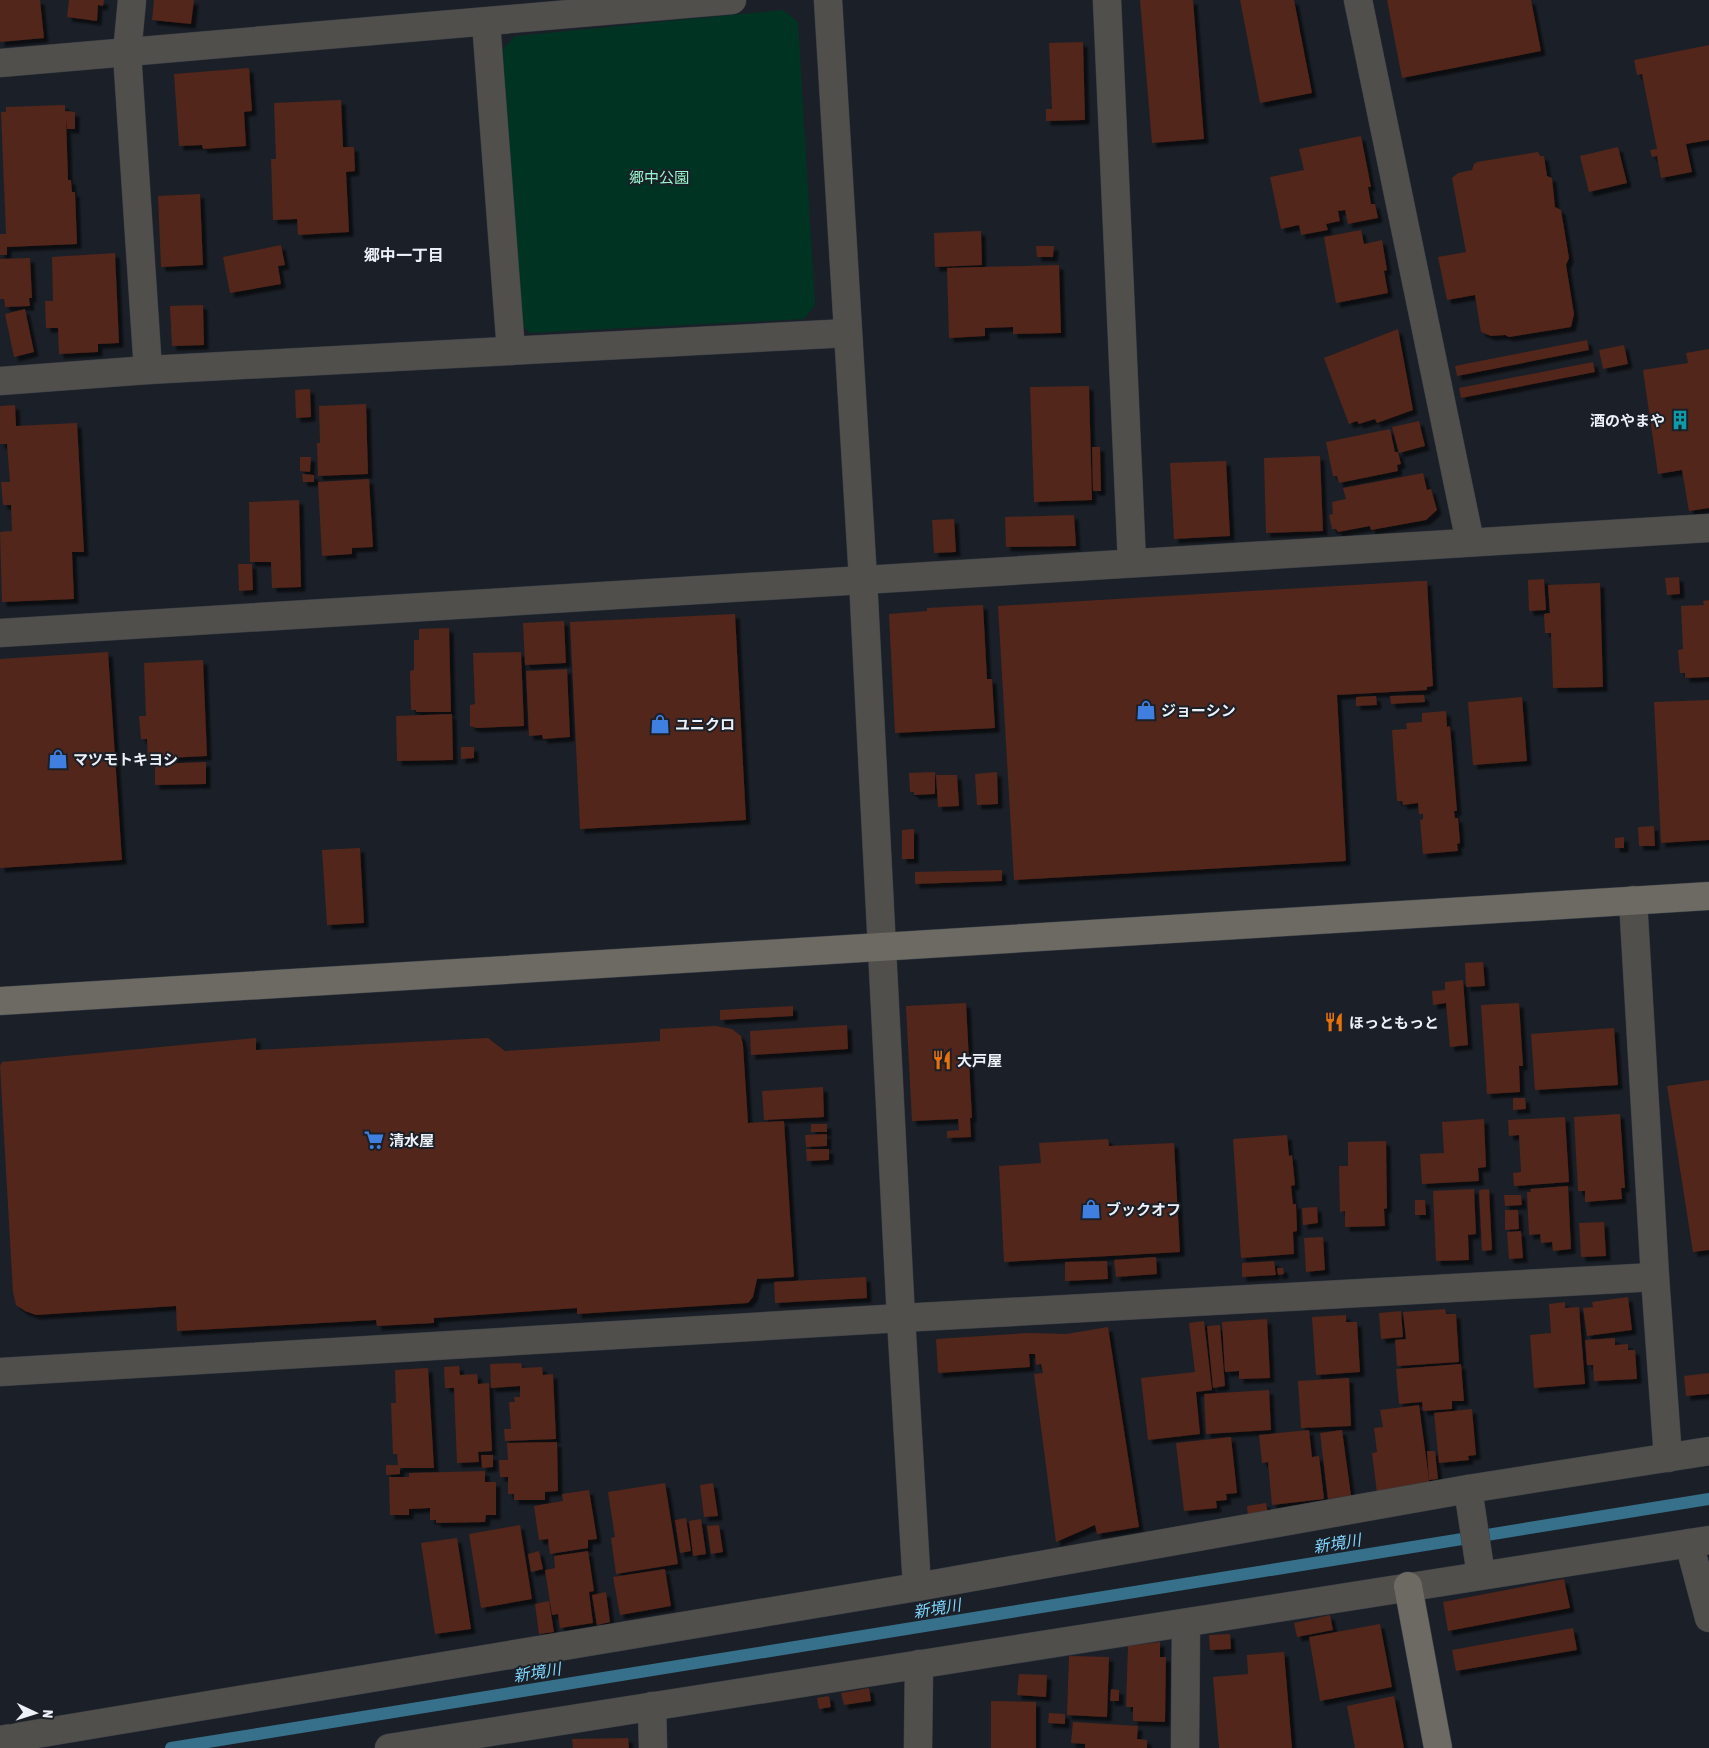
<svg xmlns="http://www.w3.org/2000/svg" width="1709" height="1748" font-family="'Asap Condensed','Noto Sans JP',sans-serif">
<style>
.green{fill:#032}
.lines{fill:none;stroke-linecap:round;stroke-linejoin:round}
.stream{stroke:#37708a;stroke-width:12}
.building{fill:#53251a;filter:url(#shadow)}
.street-casing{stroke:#383d45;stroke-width:29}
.secondary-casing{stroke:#383d45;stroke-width:29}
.street{stroke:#514f4b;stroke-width:28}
.secondary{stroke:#6d6963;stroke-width:28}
.labels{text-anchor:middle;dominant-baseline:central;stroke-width:4;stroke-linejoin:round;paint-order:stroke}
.park-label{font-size:15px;fill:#9af4cc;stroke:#1b2028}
.poi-label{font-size:15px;font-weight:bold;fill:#edf0f6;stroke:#1b2028;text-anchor:start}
.neighbourhood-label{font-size:16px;font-weight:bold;fill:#edf0f6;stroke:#1b2028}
.water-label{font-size:16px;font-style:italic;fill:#7fd6ff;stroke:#1b2028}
</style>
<defs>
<filter id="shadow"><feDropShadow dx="4.5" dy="4.5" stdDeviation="1" flood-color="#0009"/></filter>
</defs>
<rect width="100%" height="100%" fill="#1b2028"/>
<polygon class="green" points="783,10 798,22 815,305 804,319 530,333 518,321 503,49 515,36"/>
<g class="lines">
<polyline class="stream" points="171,1748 1709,1499"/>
</g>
<g class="building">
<polygon points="0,0 40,0 44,38 0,42"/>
<polygon points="69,0 104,0 103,6 98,5 97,21 67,17"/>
<polygon points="154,0 194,0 191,24 152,20"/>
<polygon points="1140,0 1193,0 1204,139 1152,143"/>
<polygon points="1240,0 1294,0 1312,93 1260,103"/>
<polygon points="1387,0 1531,0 1541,51 1402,78"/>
<polygon points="1083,42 1085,120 1046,121 1046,109 1052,109 1049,43"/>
<polygon points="1709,45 1709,140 1686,144 1692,172 1661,178 1657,156 1652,157 1650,150 1657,149 1642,74 1637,75 1634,60"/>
<polygon points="249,68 252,111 244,112 246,146 203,149 202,145 179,146 174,74"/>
<polygon points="341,100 343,147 354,147 355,171 346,172 349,232 298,235 297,219 273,220 271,159 276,159 274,103"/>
<polygon points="65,105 65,111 75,112 75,129 67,129 66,118 68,180 71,180 72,192 75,192 77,244 7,247 7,255 0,255 0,234 6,234 1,112 6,112 6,107"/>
<polygon points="1361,136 1371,187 1368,187 1371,204 1375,204 1378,218 1348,224 1345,210 1338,211 1340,221 1326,224 1328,230 1301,235 1299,225 1281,229 1270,177 1304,170 1299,149"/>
<polygon points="1618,147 1627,183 1589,192 1580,156"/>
<polygon points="1538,152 1540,156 1544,156 1547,176 1552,178 1555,207 1561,210 1569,258 1566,265 1574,314 1571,327 1509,337 1505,335 1491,336 1481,332 1475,295 1447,300 1438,257 1466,252 1452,178 1458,173 1472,170 1474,164 1477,162"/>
<polygon points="200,194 203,265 161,267 158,196"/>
<polygon points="1361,230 1364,244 1382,240 1387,270 1384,271 1388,293 1336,303 1324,237"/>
<polygon points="981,231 982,265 935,267 934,233"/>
<polygon points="281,245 285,265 278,266 281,284 230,293 223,257"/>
<polygon points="1036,246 1054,246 1053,257 1037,257"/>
<polygon points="115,253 119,343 98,344 98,352 59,354 58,328 46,328 45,301 53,301 52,257"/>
<polygon points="30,258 32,298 29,298 30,306 5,307 4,299 0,299 0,259"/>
<polygon points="1059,265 1061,333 1013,334 1013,327 985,328 985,336 949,338 947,268"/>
<polygon points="203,305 204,345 172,346 170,306"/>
<polygon points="25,309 34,352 14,357 5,314"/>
<polygon points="1398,329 1413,410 1377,423 1375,419 1359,424 1357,421 1349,424 1324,358"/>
<polygon points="1587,340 1589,350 1457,376 1455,366"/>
<polygon points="1624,345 1628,364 1603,369 1599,350"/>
<polygon points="1709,349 1709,508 1689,511 1682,470 1658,474 1643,370 1688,363 1686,353"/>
<polygon points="1593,362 1595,372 1461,398 1459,388"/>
<polygon points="1089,386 1092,500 1034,502 1030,387"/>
<polygon points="310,389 311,417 296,418 295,390"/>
<polygon points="366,404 368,474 318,476 317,443 320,443 319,406"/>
<polygon points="15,405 16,426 77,423 84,552 72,552 74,599 2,602 0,532 12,531 11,505 3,505 1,482 10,482 7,444 0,444 0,406"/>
<polygon points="1419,421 1425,446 1399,453 1392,427"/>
<polygon points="1390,429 1395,452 1398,452 1401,464 1397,465 1398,471 1339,483 1337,476 1333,476 1326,442"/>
<polygon points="1092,447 1100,447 1101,491 1093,491"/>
<polygon points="1320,456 1323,531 1266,533 1264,458"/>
<polygon points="300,457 311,457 310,472 300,471"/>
<polygon points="1226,461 1230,536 1174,539 1170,463"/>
<polygon points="1423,473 1427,490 1431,489 1437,510 1426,520 1371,530 1370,526 1338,532 1336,529 1332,529 1329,515 1333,514 1332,502 1346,499 1343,488"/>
<polygon points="302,474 314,475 314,482 303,482"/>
<polygon points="369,479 373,547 352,548 352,554 322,556 318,482"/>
<polygon points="299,500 301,587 272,588 271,562 250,562 249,502"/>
<polygon points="1074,515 1076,546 1006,547 1005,517"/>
<polygon points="954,519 956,552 934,553 932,520"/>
<polygon points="238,564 252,564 253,590 239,591"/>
<polygon points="1679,577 1680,594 1667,595 1665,578"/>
<polygon points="1544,579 1546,610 1529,611 1528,580"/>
<polygon points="1421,581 1427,581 1433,686 1427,687 1427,690 1337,695 1346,861 1014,880 998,606"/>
<polygon points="1600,583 1603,687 1553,688 1551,633 1545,633 1544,614 1550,613 1548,585"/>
<polygon points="1709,600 1709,677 1685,678 1685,673 1680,673 1678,650 1683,649 1681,606 1704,605 1703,601"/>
<polygon points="983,605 987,679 992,679 995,728 895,733 889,614 927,611 927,608"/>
<polygon points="735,614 746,820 580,829 570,622"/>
<polygon points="564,621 566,663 525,665 523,623"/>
<polygon points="449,628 451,712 416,712 416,710 411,710 410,671 414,670 414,640 419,640 419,629"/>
<polygon points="108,652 122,860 0,868 0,659"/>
<polygon points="521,652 524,726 477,728 470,726 470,705 475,704 473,653"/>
<polygon points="203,660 207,756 148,759 147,739 141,739 139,716 146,716 144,663"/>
<polygon points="567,669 570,737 543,739 542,735 529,736 526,671"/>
<polygon points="1424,695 1425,702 1391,704 1390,696"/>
<polygon points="1376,696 1377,705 1356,706 1356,697"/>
<polygon points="1522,697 1527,761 1473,765 1468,702"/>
<polygon points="1709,700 1709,840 1661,843 1654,702"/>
<polygon points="1446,711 1447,727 1450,726 1457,811 1454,811 1455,818 1458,818 1460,843 1457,844 1458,851 1423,854 1420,820 1423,819 1423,814 1419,814 1418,803 1403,805 1402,801 1397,801 1392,730 1407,729 1406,723 1422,722 1422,713"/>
<polygon points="452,714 453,760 397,761 396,716"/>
<polygon points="461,747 474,747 474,758 461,759"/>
<polygon points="206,762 206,784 155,785 155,764"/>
<polygon points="935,772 935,794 914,795 914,792 910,792 909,773"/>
<polygon points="997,772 998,804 977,805 975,774"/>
<polygon points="936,775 957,775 959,806 938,807"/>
<polygon points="1654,826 1655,846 1639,846 1638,827"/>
<polygon points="914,829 914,859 902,859 902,830"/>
<polygon points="1624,837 1624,848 1615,848 1615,838"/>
<polygon points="360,848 364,923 327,925 322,850"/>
<polygon points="1002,870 1002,881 915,884 915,872"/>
<polygon points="1483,962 1485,986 1466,987 1465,963"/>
<polygon points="1463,980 1468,1045 1450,1047 1446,1003 1433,1005 1432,991 1445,990 1445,982"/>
<polygon points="966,1003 972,1118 970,1118 971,1137 947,1138 947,1131 959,1130 958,1119 912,1121 906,1006"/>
<polygon points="1519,1003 1523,1066 1519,1066 1520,1092 1487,1094 1481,1005"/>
<polygon points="793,1006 793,1016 720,1020 720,1010"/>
<polygon points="847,1025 848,1049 751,1055 750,1031"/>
<polygon points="716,1026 732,1029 741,1036 743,1045 748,1123 784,1121 794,1277 757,1279 753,1297 748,1303 577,1314 577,1308 434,1318 434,1323 377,1326 376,1320 177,1331 176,1306 36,1315 25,1311 16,1305 13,1292 0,1066 2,1062 256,1038 256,1050 488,1038 505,1051 660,1041 660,1029"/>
<polygon points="1614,1028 1618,1085 1535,1090 1531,1034"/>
<polygon points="1709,1080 1709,1250 1693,1252 1667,1086"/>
<polygon points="823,1087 824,1117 764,1120 762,1091"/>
<polygon points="1513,1098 1525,1098 1526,1109 1513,1110"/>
<polygon points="1620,1114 1625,1188 1621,1188 1622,1199 1585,1202 1585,1191 1578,1191 1574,1117"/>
<polygon points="1565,1117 1569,1182 1514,1186 1513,1173 1521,1172 1519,1135 1509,1136 1508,1120"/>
<polygon points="1484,1119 1486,1167 1478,1168 1479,1181 1422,1184 1420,1154 1444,1153 1442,1122"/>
<rect x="811" y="1124" width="16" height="8"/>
<polygon points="827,1134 827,1146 806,1147 805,1135"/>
<polygon points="1287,1135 1289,1156 1292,1155 1295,1185 1291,1186 1293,1204 1296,1204 1297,1231 1293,1232 1294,1254 1241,1258 1233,1139"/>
<polygon points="1108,1139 1109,1146 1174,1143 1180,1252 1004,1262 999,1166 1041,1163 1039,1143"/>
<polygon points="1386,1141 1387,1208 1384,1209 1385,1226 1345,1227 1345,1211 1340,1212 1339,1166 1348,1166 1348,1142"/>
<polygon points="806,1149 829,1149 829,1160 807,1161"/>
<polygon points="1568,1186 1571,1249 1553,1251 1552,1242 1541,1243 1540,1234 1529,1235 1527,1192 1531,1192 1530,1189"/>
<polygon points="1474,1189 1476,1234 1468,1235 1469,1260 1436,1261 1433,1191"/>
<polygon points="1489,1189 1492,1250 1482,1251 1479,1190"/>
<polygon points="1504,1195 1521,1195 1522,1205 1505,1206"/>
<polygon points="1415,1200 1425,1200 1426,1215 1415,1215"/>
<polygon points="1317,1207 1318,1223 1303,1225 1302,1208"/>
<polygon points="1505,1210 1518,1210 1519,1229 1505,1230"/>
<polygon points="1604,1222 1606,1256 1581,1257 1579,1223"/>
<polygon points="1521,1231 1523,1258 1509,1259 1507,1232"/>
<polygon points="1323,1237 1325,1270 1306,1272 1304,1238"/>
<polygon points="1156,1257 1157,1274 1116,1277 1114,1260"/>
<polygon points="1107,1261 1108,1279 1065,1281 1065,1262"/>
<polygon points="1274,1261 1276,1275 1242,1277 1242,1263"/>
<polygon points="1277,1268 1283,1268 1284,1274 1278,1275"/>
<polygon points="866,1277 867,1298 775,1303 774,1282"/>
<polygon points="1628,1297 1632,1330 1587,1336 1583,1308 1593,1307 1592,1302"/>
<polygon points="1565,1302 1565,1308 1579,1307 1585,1384 1534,1388 1530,1335 1551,1333 1549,1304"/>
<polygon points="1445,1309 1446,1314 1456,1314 1459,1362 1397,1366 1395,1340 1406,1339 1403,1312"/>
<polygon points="1401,1311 1403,1337 1381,1339 1379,1313"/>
<polygon points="1346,1315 1346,1322 1357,1322 1360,1372 1316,1375 1312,1317"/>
<polygon points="1267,1319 1270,1378 1239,1379 1239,1371 1225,1372 1222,1322"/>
<polygon points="1204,1321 1212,1390 1196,1392 1200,1434 1148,1440 1141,1378 1195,1372 1189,1323"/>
<polygon points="1220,1325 1225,1386 1213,1388 1207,1326"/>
<polygon points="1108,1327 1139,1527 1097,1534 1095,1525 1056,1542 1034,1374 1043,1373 1041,1364 1036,1365 1035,1354 1029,1354 1030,1367 938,1373 936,1339 1028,1333 1066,1334"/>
<polygon points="1615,1338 1615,1345 1628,1344 1628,1350 1635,1350 1637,1379 1594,1381 1593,1365 1587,1365 1585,1340"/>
<polygon points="521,1363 522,1368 542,1367 543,1375 553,1374 556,1439 505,1441 504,1429 511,1429 509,1402 515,1402 514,1397 520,1397 520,1386 491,1388 490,1364"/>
<polygon points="1461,1364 1464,1401 1452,1401 1452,1409 1423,1411 1422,1402 1399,1404 1396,1369"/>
<polygon points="459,1366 460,1375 477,1374 478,1384 489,1383 492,1451 478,1452 479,1462 457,1463 454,1388 445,1388 444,1367"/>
<polygon points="428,1368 434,1468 400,1468 400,1474 386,1475 386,1465 398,1465 397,1454 393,1454 391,1403 396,1403 395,1370"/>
<polygon points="1709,1373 1709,1394 1686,1396 1684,1376"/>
<polygon points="1349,1378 1351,1426 1301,1428 1298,1381"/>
<polygon points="1269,1390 1271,1430 1206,1434 1204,1394"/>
<polygon points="1419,1405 1430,1487 1377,1493 1372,1453 1377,1452 1374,1428 1383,1427 1380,1410"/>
<polygon points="1472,1409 1476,1455 1468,1456 1469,1460 1439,1463 1434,1413"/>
<polygon points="1309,1430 1312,1457 1319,1456 1324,1499 1272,1505 1268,1462 1262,1463 1259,1435"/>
<polygon points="1342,1430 1351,1496 1328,1499 1320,1433"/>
<polygon points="1231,1437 1237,1493 1226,1494 1227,1500 1216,1501 1217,1508 1184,1511 1176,1443"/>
<polygon points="557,1442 558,1491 545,1492 545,1500 514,1500 514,1494 508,1494 508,1477 500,1477 499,1460 508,1460 507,1443"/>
<polygon points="1427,1451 1435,1451 1438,1479 1429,1480"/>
<polygon points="481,1455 493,1455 493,1467 482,1468"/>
<polygon points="485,1471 485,1482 496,1482 496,1515 486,1515 485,1522 436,1523 436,1520 430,1520 430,1508 409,1509 409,1515 390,1515 389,1477 409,1477 409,1473"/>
<polygon points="665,1483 678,1564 616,1574 611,1538 615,1537 608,1492"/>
<polygon points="713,1483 718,1516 704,1517 700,1485"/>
<polygon points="589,1490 597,1539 588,1540 588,1548 550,1554 548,1539 539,1540 534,1506 563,1501 562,1494"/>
<polygon points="1266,1503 1268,1514 1248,1517 1247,1506"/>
<polygon points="686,1518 691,1551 680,1553 675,1520"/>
<polygon points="701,1519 706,1554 693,1556 689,1521"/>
<polygon points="520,1525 532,1599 481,1608 469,1534"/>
<polygon points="719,1525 723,1552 711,1554 707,1526"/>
<polygon points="457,1538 471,1629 435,1634 421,1543"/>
<polygon points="539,1551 543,1569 531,1572 528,1554"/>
<polygon points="588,1551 594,1591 589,1592 593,1623 560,1628 558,1614 552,1615 545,1570 555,1568 554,1556"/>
<polygon points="665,1569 671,1606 620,1615 613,1577"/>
<polygon points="1564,1579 1570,1608 1448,1631 1443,1602"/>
<polygon points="606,1592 610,1622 597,1625 592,1595"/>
<polygon points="549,1601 554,1632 539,1634 535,1604"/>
<polygon points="1330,1615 1333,1630 1297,1637 1294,1623"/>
<polygon points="1380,1624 1392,1687 1320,1701 1309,1637"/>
<polygon points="1573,1628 1577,1650 1456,1671 1452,1650"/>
<polygon points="1230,1634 1231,1649 1210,1650 1209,1635"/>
<polygon points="1160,1642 1160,1657 1166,1657 1165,1722 1133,1721 1133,1707 1126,1707 1128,1646"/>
<polygon points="1284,1652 1292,1748 1219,1748 1213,1677 1248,1674 1247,1655"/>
<polygon points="1069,1656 1109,1657 1107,1717 1067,1715"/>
<polygon points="1019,1674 1047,1675 1046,1697 1017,1695"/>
<polygon points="869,1688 871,1701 844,1705 841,1693"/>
<polygon points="1111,1689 1119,1690 1119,1701 1110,1701"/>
<polygon points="829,1696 831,1707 819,1709 817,1698"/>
<polygon points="1394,1696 1404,1748 1355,1748 1347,1706"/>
<polygon points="991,1701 1036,1702 1036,1748 991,1748"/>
<polygon points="1049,1713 1065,1714 1065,1724 1048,1723"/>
<polygon points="1073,1722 1138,1726 1137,1739 1147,1740 1147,1748 1085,1748 1085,1744 1071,1743"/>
<polygon points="628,1738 629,1748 573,1748 572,1739"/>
</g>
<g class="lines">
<defs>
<g id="street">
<polyline points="132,0 127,53 148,370"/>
<polyline points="828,0 863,579 901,1318 917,1587"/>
<polyline points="1107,0 1132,563"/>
<polyline points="1358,0 1470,542"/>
<polyline points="486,22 511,351"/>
<polyline points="0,63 732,0"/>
<polyline points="0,381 148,370 848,333"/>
<polyline points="0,633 1709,528"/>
<polyline points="1633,900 1655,1277 1668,1458"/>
<polyline points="0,1372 901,1318 1655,1277"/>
<polyline points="1468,1489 1481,1575"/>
<polyline points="1689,1543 1709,1618"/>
<polyline points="652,1706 653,1748"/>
<polyline points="0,1740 917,1587 1468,1489 1709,1451"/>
<polyline points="389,1748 1709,1540"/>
<polyline points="918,1748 919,1664"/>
<polyline points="1185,1748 1186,1623"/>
</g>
<g id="secondary">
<polyline points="0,1001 1709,896"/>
<polyline points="1408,1586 1438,1748"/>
</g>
</defs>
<use href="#street" class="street-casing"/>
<use href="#secondary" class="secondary-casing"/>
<use href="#street" class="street"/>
<use href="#secondary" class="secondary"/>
</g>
<defs>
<symbol id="building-bare" viewBox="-9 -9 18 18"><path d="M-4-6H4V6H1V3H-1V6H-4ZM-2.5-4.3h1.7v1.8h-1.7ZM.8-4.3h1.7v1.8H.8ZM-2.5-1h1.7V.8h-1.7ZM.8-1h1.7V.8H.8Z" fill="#0f9aa8" stroke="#1b2028" stroke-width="2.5" paint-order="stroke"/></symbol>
<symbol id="shop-bare" viewBox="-9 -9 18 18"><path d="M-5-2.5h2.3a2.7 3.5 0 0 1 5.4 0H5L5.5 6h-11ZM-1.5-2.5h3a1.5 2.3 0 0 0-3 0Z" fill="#3f7fe0" stroke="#1b2028" stroke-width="2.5" paint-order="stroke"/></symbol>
<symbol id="restaurant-bare" viewBox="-9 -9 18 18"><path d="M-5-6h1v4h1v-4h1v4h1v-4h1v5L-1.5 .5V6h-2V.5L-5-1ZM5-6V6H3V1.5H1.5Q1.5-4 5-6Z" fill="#e8710a" stroke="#1b2028" stroke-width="2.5" paint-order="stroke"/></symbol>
<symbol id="supermarket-bare" viewBox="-9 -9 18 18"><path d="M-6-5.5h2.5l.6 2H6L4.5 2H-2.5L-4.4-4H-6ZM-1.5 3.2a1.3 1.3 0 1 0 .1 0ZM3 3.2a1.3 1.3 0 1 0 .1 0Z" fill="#3f7fe0" stroke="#1b2028" stroke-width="2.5" paint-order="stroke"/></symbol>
</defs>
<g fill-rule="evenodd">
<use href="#building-bare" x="1666" y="406" width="28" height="28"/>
<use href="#shop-bare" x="1132" y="696" width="28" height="28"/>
<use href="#shop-bare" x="646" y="710" width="28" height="28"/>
<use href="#shop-bare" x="44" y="745" width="28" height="28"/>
<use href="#restaurant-bare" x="1320" y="1008" width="28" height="28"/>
<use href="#restaurant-bare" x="928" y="1046" width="28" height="28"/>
<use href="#supermarket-bare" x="360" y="1126" width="28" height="28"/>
<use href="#shop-bare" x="1077" y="1195" width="28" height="28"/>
</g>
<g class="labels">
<g class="park-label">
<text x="659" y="177">郷中公園</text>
</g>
<g class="poi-label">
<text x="1665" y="420" text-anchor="end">酒のやまや</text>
<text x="1161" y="710">ジョーシン</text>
<text x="675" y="724">ユニクロ</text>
<text x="73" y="759">マツモトキヨシ</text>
<text x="1349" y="1022">ほっともっと</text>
<text x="957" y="1060">大戸屋</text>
<text x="389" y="1140">清水屋</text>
<text x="1106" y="1209">ブックオフ</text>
</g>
<g class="neighbourhood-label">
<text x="404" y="255">郷中一丁目</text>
</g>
<g class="water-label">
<text transform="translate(1337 1543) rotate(-9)">新境川</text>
<text transform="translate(937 1608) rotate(-9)">新境川</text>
<text transform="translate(537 1672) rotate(-9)">新境川</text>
</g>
</g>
<g transform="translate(35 1713) rotate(94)" stroke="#1b2028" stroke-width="4" paint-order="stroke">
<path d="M0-4L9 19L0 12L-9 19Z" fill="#edf0f6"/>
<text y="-8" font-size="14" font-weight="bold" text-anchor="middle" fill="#edf0f6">N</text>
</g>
</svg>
